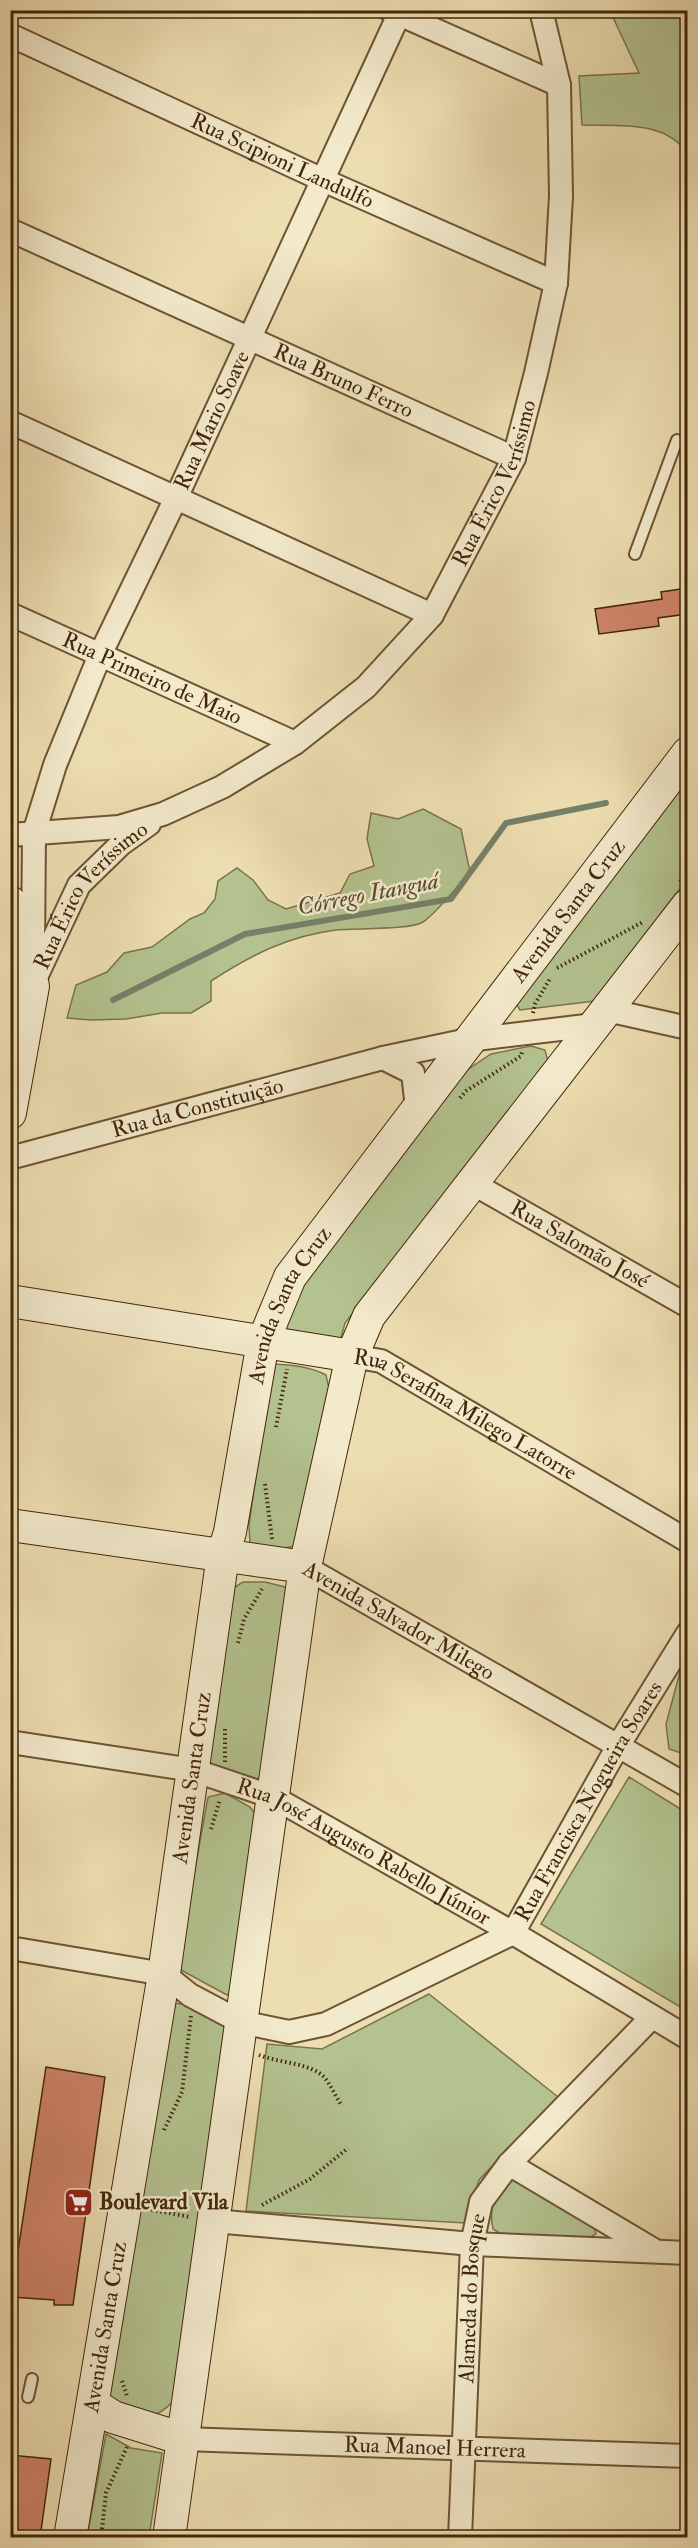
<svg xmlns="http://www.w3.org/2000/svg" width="698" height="2548" font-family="'IM FELL Double Pica',serif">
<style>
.green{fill:#b3c28f;stroke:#7a744c;stroke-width:1.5}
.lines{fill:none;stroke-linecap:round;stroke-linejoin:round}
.stream{stroke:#768069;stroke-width:6}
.building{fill:#cf8468;stroke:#422609;stroke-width:1.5}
.service-casing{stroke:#6d5433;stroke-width:14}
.minor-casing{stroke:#6d5433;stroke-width:26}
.secondary-casing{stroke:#422609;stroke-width:34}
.path{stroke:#422609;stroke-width:4;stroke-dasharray:1.5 3;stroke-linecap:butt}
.service{stroke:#f3eacc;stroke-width:10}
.minor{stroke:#f3eacc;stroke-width:22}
.secondary{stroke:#f3eacc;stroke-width:32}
.labels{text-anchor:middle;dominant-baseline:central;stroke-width:5;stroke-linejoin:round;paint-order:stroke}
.street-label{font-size:22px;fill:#422609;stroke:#f3eacc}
.poi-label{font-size:22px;font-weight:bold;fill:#422609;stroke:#f3eacc;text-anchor:start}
.water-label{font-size:24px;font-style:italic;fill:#584c31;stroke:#f3eacc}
</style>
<rect width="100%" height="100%" fill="#eddeb1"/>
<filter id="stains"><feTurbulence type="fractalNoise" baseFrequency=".00333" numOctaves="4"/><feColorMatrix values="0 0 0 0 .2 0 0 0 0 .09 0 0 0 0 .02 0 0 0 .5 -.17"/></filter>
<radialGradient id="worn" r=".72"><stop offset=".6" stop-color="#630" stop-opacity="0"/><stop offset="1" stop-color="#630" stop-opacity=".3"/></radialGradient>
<g class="green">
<path d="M610,11H687V153C665,120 618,126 582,125L579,76L639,73Z"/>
<polygon points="687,779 687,879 595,1001 520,1010 515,1002"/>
<path d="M423,809L461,829L470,872C457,886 437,913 423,922C411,930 354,928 336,930C288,936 251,955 211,981V1001L191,1013H162L126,1019L91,1020L67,1018L76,985L107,972L124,953L152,947L190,919L204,913L215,899L218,881L237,868L253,880L268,900L286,909L340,893L350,874L374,866L367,839L371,813L398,819Z"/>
<polygon points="531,1046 545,1050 548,1061 345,1323 340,1341 294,1337 283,1325 293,1294 467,1070 491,1054"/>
<path d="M272,1364C291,1365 309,1366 326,1375L330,1393L295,1546L274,1550L250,1544L249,1525Z"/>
<polygon points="243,1582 265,1582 285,1587 295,1604 267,1778 255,1783 211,1765 206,1752 230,1590"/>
<polygon points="687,1646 687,1755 669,1749 666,1724"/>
<polygon points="629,1777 687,1813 687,2011 541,1924"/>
<polygon points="225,1793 250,1807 262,1822 239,1986 227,1995 181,1970 179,1958 208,1797"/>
<polygon points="429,1994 558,2097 479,2180 466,2223 246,2211 267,2044 322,2049"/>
<path d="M170,2003L183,2004L224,2026L229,2037L176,2398C165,2411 156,2416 139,2419L103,2394Z"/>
<path d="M512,2174L593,2224L596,2234L589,2238L503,2235L493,2229C487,2203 498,2194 512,2174Z"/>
<polygon points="106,2434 131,2448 162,2453 149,2537 87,2537"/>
</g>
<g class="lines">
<polyline class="stream" points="113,1000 245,934 451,899 506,823 606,803"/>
</g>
<g class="building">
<polygon points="687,588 687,614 658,618 659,626 599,634 595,609 662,599 661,592"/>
<polygon points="46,2067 105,2077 73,2305 54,2305 54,2300 11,2297"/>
<polygon points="10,2455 51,2459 40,2538 10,2538"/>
</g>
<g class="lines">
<defs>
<g id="service">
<polyline points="635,554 677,440"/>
<polyline points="28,2397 32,2379"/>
</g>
<g id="minor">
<polyline points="390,10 559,85"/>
<path id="s1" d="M10,35L323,180L556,283"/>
<path id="s2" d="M10,230L514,458"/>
<polyline points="10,422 432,615"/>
<path id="s3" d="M10,614L295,743"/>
<path id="s4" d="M10,835L119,827L163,814L222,787L295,743L366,687L432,615L514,458L536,373L556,283L561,196L559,85L541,10"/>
<path id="s5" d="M33,950L34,833L55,765L100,655L176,498L401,10"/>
<path id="s6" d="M36,977L79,885L121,844L149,824"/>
<polyline points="607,1010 688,1028"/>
<polyline points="383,1058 413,1073 417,1108"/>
<path id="s7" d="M10,1158L383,1058L468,1040L594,1025"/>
<path id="s8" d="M472,1183L688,1306"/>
<path id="s9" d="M352,1356L381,1361L688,1541"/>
<path id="s10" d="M305,1567L688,1786"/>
<path id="s11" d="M10,1742L193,1770L273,1797L513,1933L688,2038"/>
<path id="s12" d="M10,1948L164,1974L190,1995L241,2022L289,2032L326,2024L513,1933L618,1746L688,1633"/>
<polyline points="509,2164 652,2249"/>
<polyline points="214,2221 472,2244 688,2253"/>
<path id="s13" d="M183,2439L688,2456"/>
<path id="s14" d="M460,2538L472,2244L481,2202L509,2164L652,2017"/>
</g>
<g id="secondary">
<polyline points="10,902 13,905 33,986 10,1113"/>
<polyline points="10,1301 352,1356"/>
<polyline points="10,1525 305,1567"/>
<polyline points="93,2404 113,2417 183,2439"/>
<path id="s15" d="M70,2538L164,1974L223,1555L230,1532L263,1342L290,1277L688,753"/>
<polyline points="169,2538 305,1567 352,1356 369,1316 688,905"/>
</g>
</defs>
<use href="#service" class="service-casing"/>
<use href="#minor" class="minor-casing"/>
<use href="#secondary" class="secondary-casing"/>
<g class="path">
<polyline points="680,882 688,871"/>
<polyline points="557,968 643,922"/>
<polyline points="533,1013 535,1004 551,977"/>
<polyline points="460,1098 466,1091 521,1056 522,1052"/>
<polyline points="276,1427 287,1369"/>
<polyline points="265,1484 272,1539"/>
<polyline points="238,1643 244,1619 262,1589"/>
<polyline points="225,1762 225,1727"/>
<polyline points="211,1829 220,1799"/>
<path d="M259,2055C279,2063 312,2063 325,2078C331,2086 336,2097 342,2106"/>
<polyline points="164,2130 182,2092 191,2016"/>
<polyline points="262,2205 310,2179 348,2148"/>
<polyline points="147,2209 190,2217"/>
<polyline points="122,2381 127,2396"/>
<polyline points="101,2538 106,2493 127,2447"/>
</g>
<use href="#service" class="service"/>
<use href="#minor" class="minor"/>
<use href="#secondary" class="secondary"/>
</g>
<defs>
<symbol id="supermarket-square" viewBox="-11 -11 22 22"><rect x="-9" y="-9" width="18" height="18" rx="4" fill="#8f2418" stroke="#f3eacc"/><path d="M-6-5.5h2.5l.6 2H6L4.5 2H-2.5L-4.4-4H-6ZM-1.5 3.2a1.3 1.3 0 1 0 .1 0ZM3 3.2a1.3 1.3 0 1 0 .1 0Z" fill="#fff"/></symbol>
</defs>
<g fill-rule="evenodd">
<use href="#supermarket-square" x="62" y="2186" width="33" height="33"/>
</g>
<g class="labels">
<g class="street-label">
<text stroke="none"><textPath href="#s1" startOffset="300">Rua Scipioni Landulfo</textPath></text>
<text stroke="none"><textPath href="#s2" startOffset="366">Rua Bruno Ferro</textPath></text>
<text stroke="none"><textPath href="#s5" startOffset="567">Rua Mario Soave</textPath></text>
<text stroke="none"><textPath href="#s4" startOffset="640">Rua Érico Veríssimo</textPath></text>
<text stroke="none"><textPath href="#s3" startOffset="156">Rua Primeiro de Maio</textPath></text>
<text stroke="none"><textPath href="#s6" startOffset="100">Rua Érico Veríssimo</textPath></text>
<text stroke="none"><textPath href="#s15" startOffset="1742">Avenida Santa Cruz</textPath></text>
<text stroke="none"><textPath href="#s7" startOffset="194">Rua da Constituição</textPath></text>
<text stroke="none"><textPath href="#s8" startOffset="124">Rua Salomão José</textPath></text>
<text stroke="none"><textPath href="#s15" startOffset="1256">Avenida Santa Cruz</textPath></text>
<text stroke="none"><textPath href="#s9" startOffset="128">Rua Serafina Milego Latorre</textPath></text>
<text stroke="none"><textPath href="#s10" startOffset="108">Avenida Salvador Milego</textPath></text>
<text stroke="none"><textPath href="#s15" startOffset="770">Avenida Santa Cruz</textPath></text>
<text stroke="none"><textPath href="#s12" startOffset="694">Rua Francisca Nogueira Soares</textPath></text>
<text stroke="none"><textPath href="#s11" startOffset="375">Rua José Augusto Rabello Júnior</textPath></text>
<text stroke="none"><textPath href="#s14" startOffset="240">Alameda do Bosque</textPath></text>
<text stroke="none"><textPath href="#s15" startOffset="214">Avenida Santa Cruz</textPath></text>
<text stroke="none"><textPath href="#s13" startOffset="252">Rua Manoel Herrera</textPath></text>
</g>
<g class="poi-label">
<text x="99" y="2202">Boulevard Vila</text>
</g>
<g class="water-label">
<text transform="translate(368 894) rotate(-11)">Córrego Itanguá</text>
</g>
</g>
<rect width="698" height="2548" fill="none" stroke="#eddeb1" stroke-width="36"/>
<rect x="12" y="12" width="674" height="2524" fill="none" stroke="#422609" stroke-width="3"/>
<rect x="18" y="18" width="662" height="2512" fill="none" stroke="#422609" stroke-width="1.5"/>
<rect width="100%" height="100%" filter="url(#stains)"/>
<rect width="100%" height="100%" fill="url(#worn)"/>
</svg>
